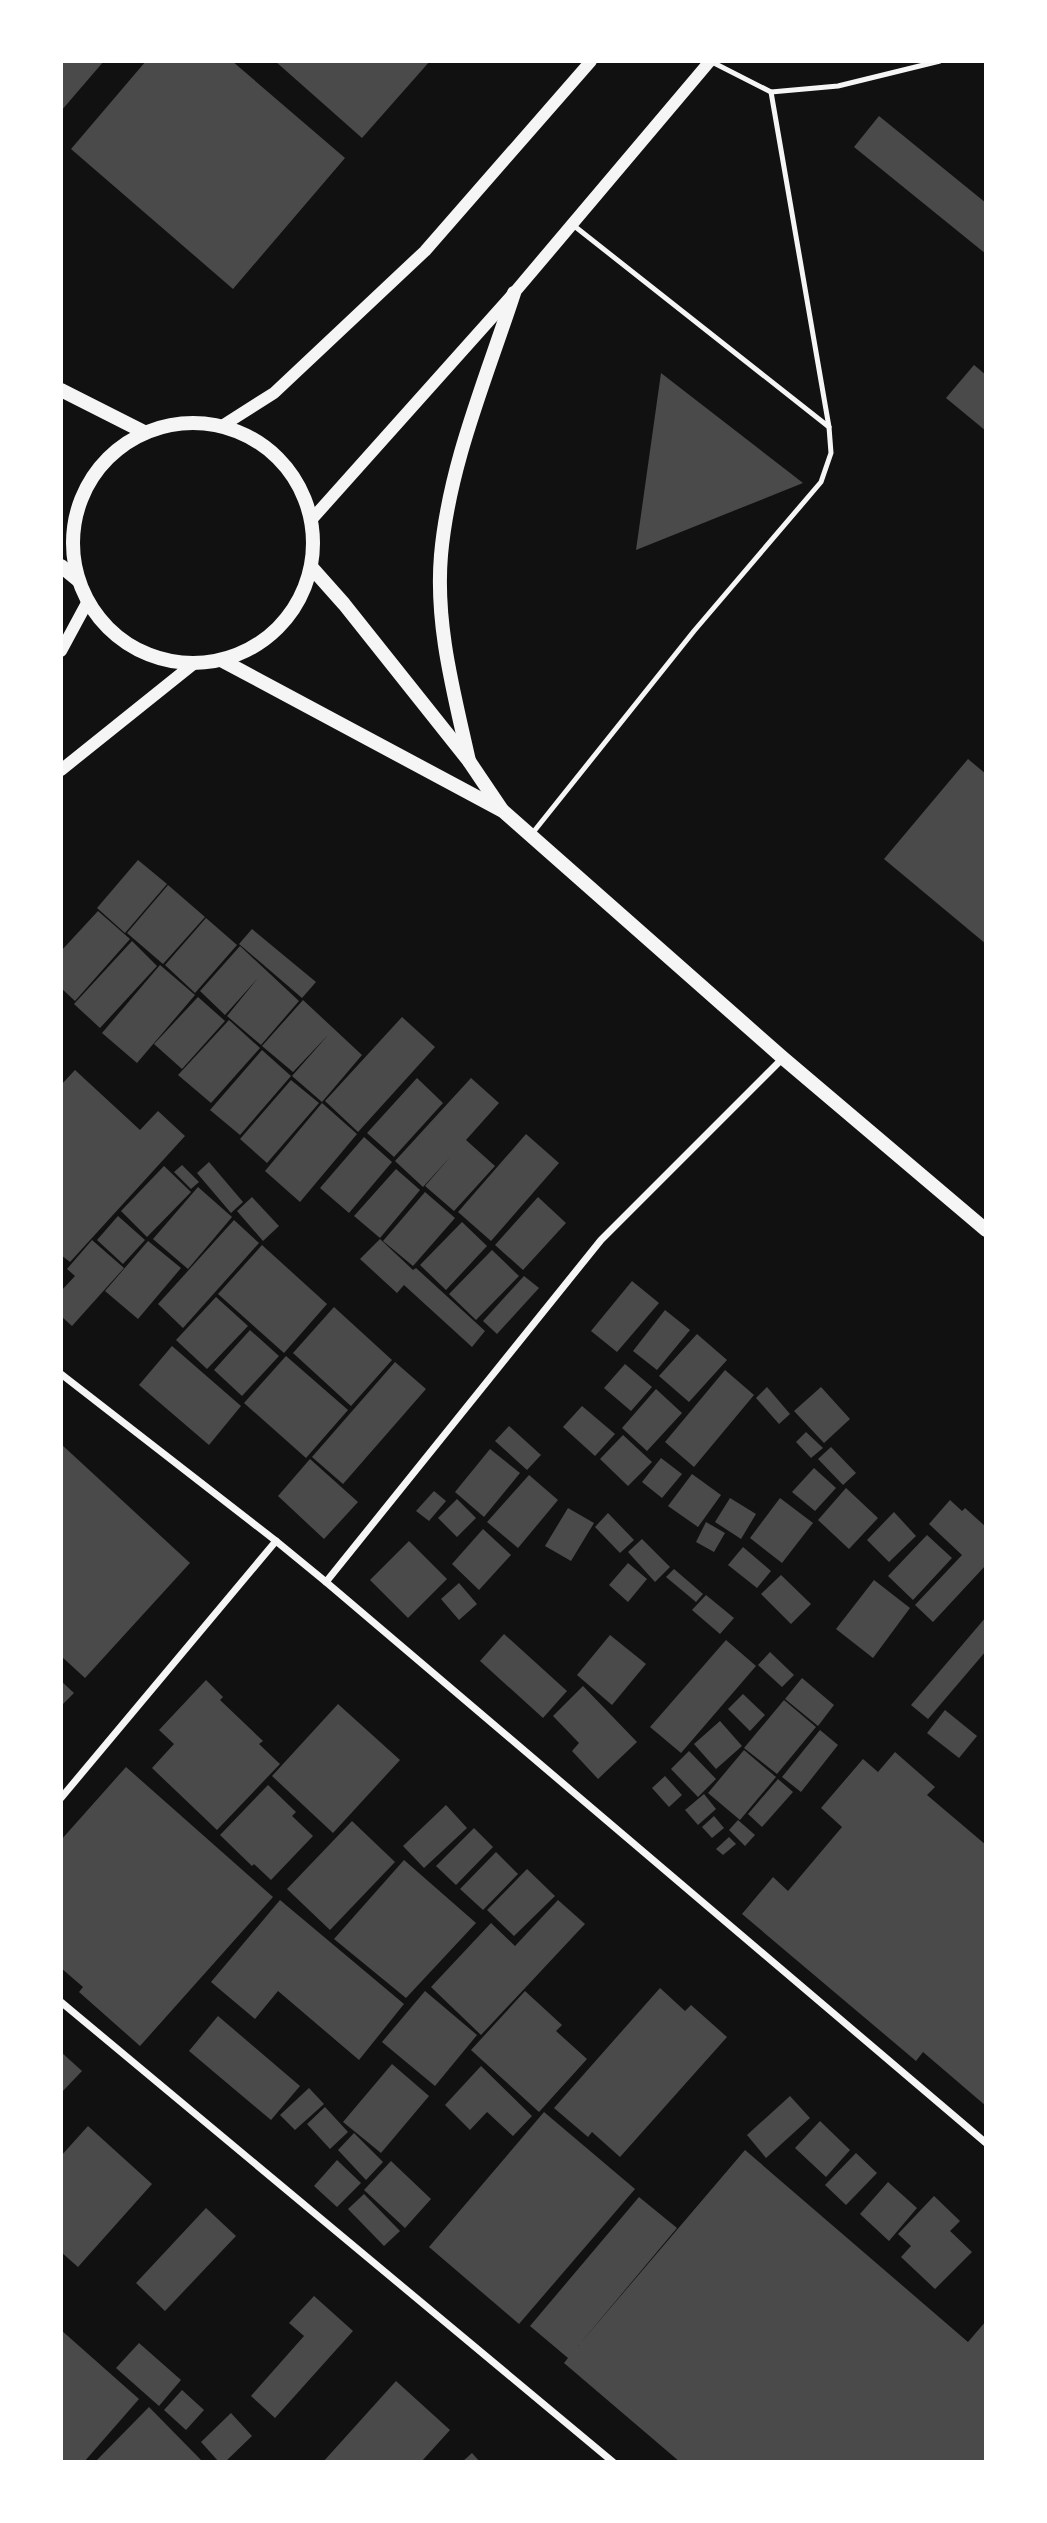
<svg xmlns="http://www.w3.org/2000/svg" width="1047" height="2523" font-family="'Varela Round',sans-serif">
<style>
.building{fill:#4a4a4a}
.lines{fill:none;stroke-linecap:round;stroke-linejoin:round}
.service{stroke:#f5f5f5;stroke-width:5}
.minor{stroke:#f5f5f5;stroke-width:7}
.tertiary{stroke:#f5f5f5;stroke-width:12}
.secondary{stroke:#f5f5f5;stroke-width:14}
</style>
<rect width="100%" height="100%" fill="#111"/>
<g class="building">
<polygon points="61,61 104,61 61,111"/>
<polygon points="146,61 232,61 345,158 233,289 71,149"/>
<polygon points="275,61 430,61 362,138"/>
<polygon points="879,116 986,203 986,254 854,147"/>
<polygon points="974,365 986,375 986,431 946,398"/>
<polygon points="661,373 803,483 636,550"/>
<polygon points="968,759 986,774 986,944 884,859"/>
<polygon points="138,860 167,884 125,933 97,908"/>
<polygon points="168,885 205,917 163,964 127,933"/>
<polygon points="98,911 130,939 75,1001 61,988 61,951"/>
<polygon points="206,918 237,945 195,993 165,965"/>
<polygon points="252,929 316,982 302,998 239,944"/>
<polygon points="132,941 157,966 100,1028 74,1004"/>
<polygon points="240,946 299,1001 261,1045 227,1016 258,978 225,1015 200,991"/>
<polygon points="160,965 195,995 137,1063 102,1033"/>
<polygon points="198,997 225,1021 182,1069 154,1044"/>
<polygon points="303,1000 362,1055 322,1102 292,1076 329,1034 293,1072 262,1046"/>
<polygon points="402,1017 435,1047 358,1132 325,1101"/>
<polygon points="229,1020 260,1048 211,1103 178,1075"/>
<polygon points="262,1050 291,1076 240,1135 210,1110"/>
<polygon points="75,1070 140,1130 158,1111 185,1136 70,1262 61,1255 61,1085"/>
<polygon points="417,1078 443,1103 394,1157 367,1133"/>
<polygon points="471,1078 499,1103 466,1140 495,1166 454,1211 425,1186 451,1156 423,1187 395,1161"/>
<polygon points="291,1080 319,1103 267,1163 240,1139"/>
<polygon points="322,1103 357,1134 300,1202 265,1171"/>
<polygon points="526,1134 559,1163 491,1241 458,1212"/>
<polygon points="364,1137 392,1162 349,1213 320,1188"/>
<polygon points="209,1162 243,1202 231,1213 197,1173"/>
<polygon points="182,1165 199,1182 191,1189 174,1172"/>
<polygon points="164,1166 191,1192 147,1237 121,1211"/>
<polygon points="396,1169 420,1190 380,1238 354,1216"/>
<polygon points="198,1187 232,1217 188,1269 153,1239"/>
<polygon points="425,1192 455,1218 413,1266 383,1241"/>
<polygon points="252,1197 279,1226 263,1241 237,1211"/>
<polygon points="538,1197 566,1223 523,1270 495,1245"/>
<polygon points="118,1216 145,1240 123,1264 97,1240"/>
<polygon points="234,1220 259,1243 183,1328 158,1304"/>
<polygon points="462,1222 487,1246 446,1290 420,1265"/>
<polygon points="380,1239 413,1270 416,1268 485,1331 472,1347 404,1285 397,1293 360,1259"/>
<polygon points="92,1240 124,1268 72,1326 61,1316 61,1291 75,1276 67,1269"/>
<polygon points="148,1241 181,1268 138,1319 105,1291"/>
<polygon points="262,1245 327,1304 284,1353 218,1294"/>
<polygon points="492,1250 519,1276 476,1320 449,1294"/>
<polygon points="524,1276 539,1288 497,1334 483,1321"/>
<polygon points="632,1281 659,1303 617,1352 591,1331"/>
<polygon points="216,1297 248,1326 207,1369 176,1340"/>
<polygon points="334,1307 392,1360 351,1406 293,1353"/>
<polygon points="665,1310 690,1330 657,1370 633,1351"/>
<polygon points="250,1330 279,1356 242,1396 214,1370"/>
<polygon points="697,1334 727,1360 689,1402 659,1376"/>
<polygon points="172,1346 241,1406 209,1445 139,1385"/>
<polygon points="286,1356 348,1410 306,1458 244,1403"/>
<polygon points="395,1362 426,1389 343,1484 312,1457"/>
<polygon points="625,1364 652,1387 631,1411 604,1388"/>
<polygon points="725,1370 754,1395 694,1467 665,1442"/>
<polygon points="767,1387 790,1414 779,1424 756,1398"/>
<polygon points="821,1387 850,1419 824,1443 794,1411"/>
<polygon points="656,1389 682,1413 647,1451 622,1428"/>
<polygon points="582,1406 615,1434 595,1456 563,1427"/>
<polygon points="509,1426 541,1455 527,1470 495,1441"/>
<polygon points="806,1432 823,1448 811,1458 796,1442"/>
<polygon points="623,1435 652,1462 628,1486 600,1459"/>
<polygon points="61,1444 190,1563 85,1678 61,1656"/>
<polygon points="831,1447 856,1473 843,1485 818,1459"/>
<polygon points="490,1449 520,1473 484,1517 455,1492"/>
<polygon points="661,1458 682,1474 662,1498 642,1482"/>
<polygon points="310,1459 358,1502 324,1539 278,1496"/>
<polygon points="814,1468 836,1488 815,1511 792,1492"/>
<polygon points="692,1474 721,1495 698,1527 668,1506"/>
<polygon points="529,1475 558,1500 518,1548 487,1522"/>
<polygon points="846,1488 878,1518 849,1549 818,1520"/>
<polygon points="434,1491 446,1501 429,1521 416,1511"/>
<polygon points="730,1498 756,1514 741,1539 715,1522"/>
<polygon points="780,1498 813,1523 782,1563 750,1538"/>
<polygon points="457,1499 476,1518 457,1537 438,1518"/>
<polygon points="950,1500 962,1511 965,1508 986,1527 986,1565 933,1622 915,1605 962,1555 929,1524"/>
<polygon points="568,1508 594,1523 571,1561 545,1546"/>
<polygon points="894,1512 916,1536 889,1562 867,1540"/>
<polygon points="608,1513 634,1540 620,1553 595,1527"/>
<polygon points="706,1522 725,1533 714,1552 696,1542"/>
<polygon points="483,1529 511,1555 479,1590 452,1564"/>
<polygon points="927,1535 952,1558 913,1600 888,1576"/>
<polygon points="642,1539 670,1567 655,1582 628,1552"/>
<polygon points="409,1541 447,1579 408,1618 370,1580"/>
<polygon points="743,1547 771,1571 757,1588 728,1565"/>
<polygon points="628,1563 647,1579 628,1602 609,1585"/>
<polygon points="674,1569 703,1594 696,1602 666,1577"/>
<polygon points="781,1575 811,1604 791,1624 761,1594"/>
<polygon points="874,1580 910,1608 873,1658 836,1629"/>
<polygon points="459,1583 477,1604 459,1620 441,1599"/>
<polygon points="706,1595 734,1618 720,1634 692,1610"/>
<polygon points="986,1617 986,1651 928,1719 911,1705"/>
<polygon points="504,1634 567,1691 543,1718 480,1661"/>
<polygon points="610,1635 646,1664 612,1705 577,1675"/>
<polygon points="726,1640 756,1666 681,1753 650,1727"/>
<polygon points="770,1652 794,1675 782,1687 758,1665"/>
<polygon points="802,1678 834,1705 818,1726 785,1699"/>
<polygon points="206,1680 223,1697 220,1700 263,1741 259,1744 280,1764 217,1830 152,1768 174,1744 159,1730"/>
<polygon points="61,1681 74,1693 61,1706"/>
<polygon points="583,1686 637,1742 598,1779 572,1751 579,1743 553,1716"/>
<polygon points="743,1694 765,1715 750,1731 728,1709"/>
<polygon points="784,1700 816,1727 777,1774 744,1748"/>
<polygon points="338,1704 400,1760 333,1833 272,1776"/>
<polygon points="945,1710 977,1736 959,1758 927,1733"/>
<polygon points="720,1721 742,1746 716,1769 694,1744"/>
<polygon points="820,1730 838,1745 801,1792 782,1777"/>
<polygon points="744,1750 776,1777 740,1820 708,1793"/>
<polygon points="689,1751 716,1779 698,1797 671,1769"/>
<polygon points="895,1752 935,1787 927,1795 986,1845 986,2106 923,2052 916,2061 742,1914 773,1877 788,1891 842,1827 821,1808 863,1759 878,1772"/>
<polygon points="126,1767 273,1897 140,2046 79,1992 83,1987 61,1968 61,1840"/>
<polygon points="665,1776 682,1795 669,1807 652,1788"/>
<polygon points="778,1779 793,1792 762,1827 748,1814"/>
<polygon points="268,1785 296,1812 292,1816 313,1836 271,1880 254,1864 252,1866 220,1835"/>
<polygon points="704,1794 716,1809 698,1825 685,1810"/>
<polygon points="446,1805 467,1828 424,1868 403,1846"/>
<polygon points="714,1816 724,1828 712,1838 702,1827"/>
<polygon points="738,1820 755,1835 745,1846 729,1830"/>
<polygon points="352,1821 395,1862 330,1930 287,1889"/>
<polygon points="474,1828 493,1847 456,1885 436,1866"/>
<polygon points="729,1837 736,1844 723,1855 716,1849"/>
<polygon points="496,1852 518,1874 483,1910 460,1889"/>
<polygon points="404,1860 476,1923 406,1998 334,1939"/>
<polygon points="527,1869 555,1896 514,1936 487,1910"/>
<polygon points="280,1900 404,2004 359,2060 278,1991 255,2019 211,1982"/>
<polygon points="558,1900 585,1924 481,2035 431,1987 491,1923 515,1946"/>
<polygon points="660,1988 685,2011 691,2005 727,2037 620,2157 592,2132 588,2137 554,2108"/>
<polygon points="425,1991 477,2035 435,2086 382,2042"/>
<polygon points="525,1991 562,2025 556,2031 587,2059 539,2112 471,2050"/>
<polygon points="218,2016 300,2086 271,2120 189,2051"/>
<polygon points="61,2052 82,2071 61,2093"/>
<polygon points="392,2064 429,2096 381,2153 343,2122"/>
<polygon points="481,2066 532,2116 513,2136 487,2112 470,2130 445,2105"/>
<polygon points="309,2088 324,2104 295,2130 280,2115"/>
<polygon points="790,2096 810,2118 766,2158 747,2135"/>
<polygon points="325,2107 348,2132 330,2149 307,2124"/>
<polygon points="544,2112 635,2189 519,2324 429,2247"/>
<polygon points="820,2121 850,2150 826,2177 795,2148"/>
<polygon points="88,2126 152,2184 78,2267 61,2252 61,2156"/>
<polygon points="354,2133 383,2162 366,2180 338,2150"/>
<polygon points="745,2150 968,2342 986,2321 986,2459 984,2462 680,2462 564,2363 568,2358 530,2326 639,2197 677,2228 578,2346"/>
<polygon points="856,2153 877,2173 846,2205 825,2185"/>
<polygon points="337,2160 361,2183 337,2207 314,2186"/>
<polygon points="391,2161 431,2199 405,2228 364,2190"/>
<polygon points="888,2182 917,2208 889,2241 860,2214"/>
<polygon points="364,2194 400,2231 384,2246 348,2209"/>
<polygon points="934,2196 960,2221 950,2231 972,2252 935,2289 901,2257 911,2246 898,2234"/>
<polygon points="206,2208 236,2236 165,2311 136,2283"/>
<polygon points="314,2296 353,2331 275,2418 251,2396 304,2336 289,2323"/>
<polygon points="61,2330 139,2399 84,2462 61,2462"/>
<polygon points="139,2343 181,2380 159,2406 116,2368"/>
<polygon points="396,2381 450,2430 421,2462 323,2462"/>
<polygon points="182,2390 204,2410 186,2430 164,2410"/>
<polygon points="149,2407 201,2460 199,2462 95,2462"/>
<polygon points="231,2413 252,2436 225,2462 219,2462 201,2442"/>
<polygon points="472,2453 480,2462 462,2462"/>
</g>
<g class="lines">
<g class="service">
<polyline points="710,61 771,92 838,86 940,61"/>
<polyline points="573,225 829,427"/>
<polyline points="531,835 694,631 821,482 831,453 829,427 771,92"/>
</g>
<g class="minor">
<polyline points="61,1374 276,1541 326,1582 986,2143"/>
<polyline points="326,1582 601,1240 783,1058"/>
<polyline points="61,1798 276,1541"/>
<polyline points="61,2002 613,2462"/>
</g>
<g class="tertiary">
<polyline points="222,426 274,393 425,251 591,61"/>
<polyline points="312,519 514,293 710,61"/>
<polyline points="61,651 88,601"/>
<polyline points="61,770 192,665"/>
</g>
<g class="secondary">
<polyline points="61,390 144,432"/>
<circle cx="193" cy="543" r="120"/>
<polyline points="61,566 78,580"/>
<polyline points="312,568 344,604 469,761 502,810"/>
<polyline points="223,661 503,811 783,1058 986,1230"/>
<path d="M469,761C454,693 435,625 441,555C449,465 486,379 514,293"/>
</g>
</g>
<rect width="1047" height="2523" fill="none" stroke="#ffffff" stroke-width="126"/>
</svg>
